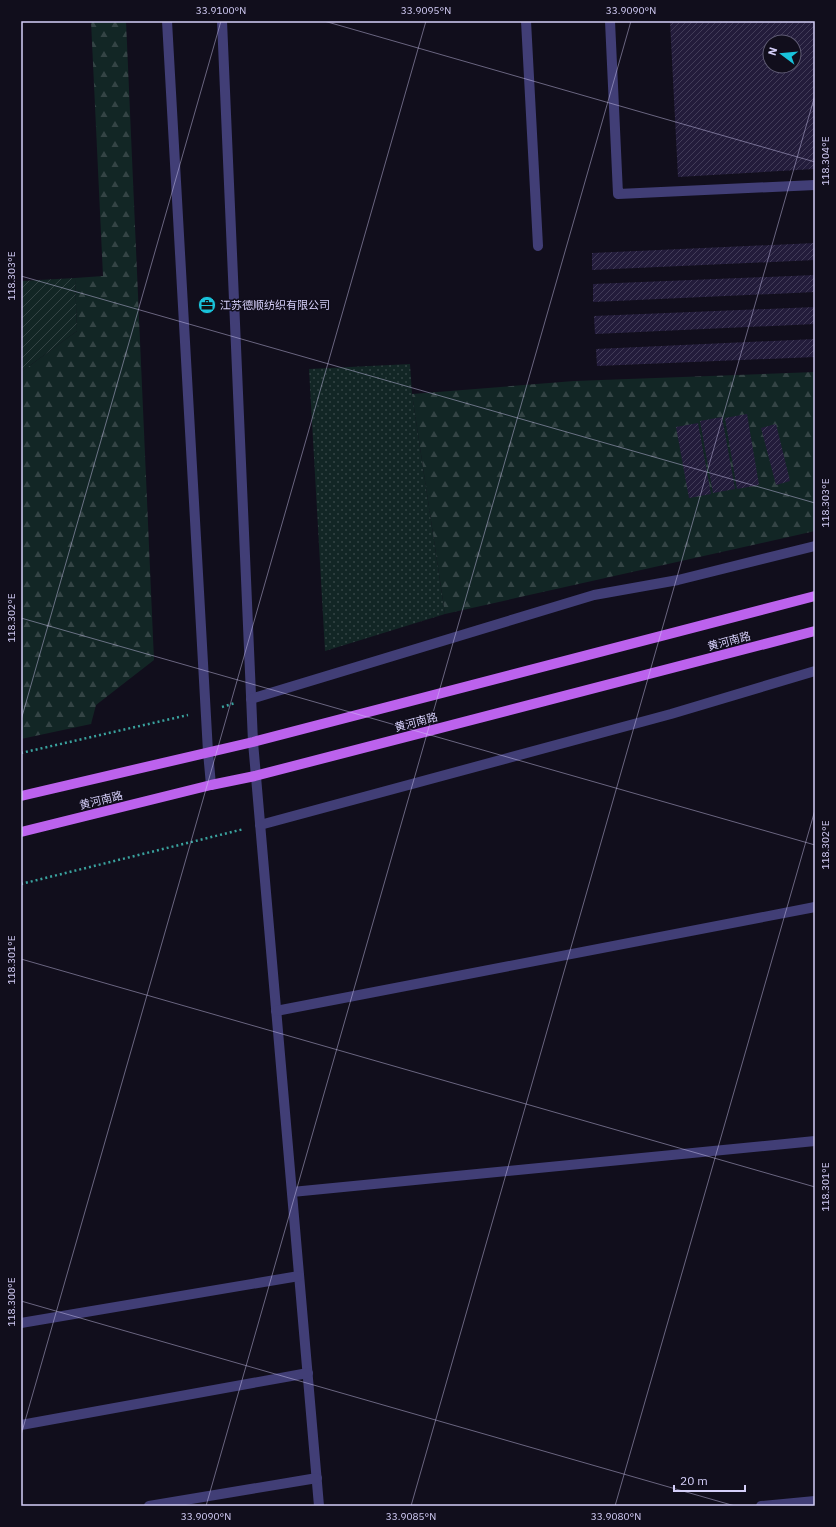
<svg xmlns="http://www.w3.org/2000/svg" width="836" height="1527" font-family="'IBM Plex Sans','Noto Sans SC',sans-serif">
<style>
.grass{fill:url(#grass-dots)}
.forest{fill:url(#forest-firs)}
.garden{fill:url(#garden-furrows)}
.building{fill:url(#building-hatch);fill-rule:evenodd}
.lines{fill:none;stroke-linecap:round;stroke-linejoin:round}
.path{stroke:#3aa29e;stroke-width:2.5;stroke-dasharray:2 3;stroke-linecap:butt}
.minor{stroke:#413e76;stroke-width:10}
.major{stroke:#bc62ed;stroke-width:10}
.ticks{fill:none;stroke:#d5cff9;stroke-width:1;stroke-opacity:0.45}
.labels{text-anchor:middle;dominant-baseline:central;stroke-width:3;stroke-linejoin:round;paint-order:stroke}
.poi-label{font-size:11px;fill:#d5cff9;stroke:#110e1c;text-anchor:start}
.street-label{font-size:11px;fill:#d5cff9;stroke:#110e1c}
.neatline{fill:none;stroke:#d5cff9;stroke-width:1.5}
.ticks-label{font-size:10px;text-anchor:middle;fill:#d5cff9}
</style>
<defs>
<pattern id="grass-dots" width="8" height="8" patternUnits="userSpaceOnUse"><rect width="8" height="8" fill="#122625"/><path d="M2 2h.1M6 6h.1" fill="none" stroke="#344445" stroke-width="1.8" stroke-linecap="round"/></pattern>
<pattern id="forest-firs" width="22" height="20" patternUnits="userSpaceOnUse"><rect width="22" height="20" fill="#122625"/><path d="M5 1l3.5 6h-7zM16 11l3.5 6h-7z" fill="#344445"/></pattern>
<pattern id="garden-furrows" width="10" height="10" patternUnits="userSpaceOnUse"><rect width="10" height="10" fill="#122625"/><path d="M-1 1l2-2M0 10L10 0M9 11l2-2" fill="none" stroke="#344445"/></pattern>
<pattern id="building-hatch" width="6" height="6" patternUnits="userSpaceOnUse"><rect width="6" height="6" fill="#231c3b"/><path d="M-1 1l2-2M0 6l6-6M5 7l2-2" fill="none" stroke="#423c58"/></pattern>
</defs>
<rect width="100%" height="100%" fill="#110e1c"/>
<polygon class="grass" points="410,364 412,394 445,614 325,651 309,369"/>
<g class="forest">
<polygon points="91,21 126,21 154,660 96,705 91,724 21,739 21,372 77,331 75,278 103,276"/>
<polygon points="815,372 815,531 445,614 412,394 574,381"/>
</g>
<polygon class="garden" points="75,278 77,331 21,372 21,281"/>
<g class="building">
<path d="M670,21H815V169L678,177ZM770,42H794V66H770Z"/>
<polygon points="815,243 815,260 592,270 592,253"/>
<polygon points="815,275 815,292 593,302 593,284"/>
<polygon points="815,307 815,324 595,334 594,316"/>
<polygon points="815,339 815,357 597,366 596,349"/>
<polygon points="747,414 759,485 737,489 725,418"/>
<polygon points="722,417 735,489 713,493 700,421"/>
<polygon points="698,423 711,494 689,498 676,427"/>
<polygon points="776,424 790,481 776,485 761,428"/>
</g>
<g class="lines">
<g class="path">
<polyline points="222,707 235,703"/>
<polyline points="21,753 188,715"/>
<polyline points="21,884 244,829"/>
</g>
<g class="minor">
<polyline points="167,21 208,752 211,785"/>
<polyline points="222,21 253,742 319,1506"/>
<polyline points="526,21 538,246"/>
<polyline points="610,21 618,194 815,185"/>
<polyline points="251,699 594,595 678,580 815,546"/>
<polyline points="260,825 671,714 815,671"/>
<polyline points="276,1011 815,907"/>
<polyline points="292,1192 815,1141"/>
<polyline points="21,1323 299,1276"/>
<polyline points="21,1425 308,1373"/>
<polyline points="149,1506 317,1478"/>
<polyline points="761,1506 815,1501"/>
</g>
<g class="major">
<polyline points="21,796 253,742 815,596"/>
<polyline points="21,832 211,785 255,776 815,631"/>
</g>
</g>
<path class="ticks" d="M324,21L815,162M21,276L815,503M21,618L815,845M21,720L221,21M21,959L815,1187M21,1301L735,1506M21,1435L426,21M206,1506L631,21M411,1506L815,95M615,1506L815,810"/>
<defs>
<symbol id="office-disc" viewBox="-11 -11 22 22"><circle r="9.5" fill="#19c3db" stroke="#110e1c"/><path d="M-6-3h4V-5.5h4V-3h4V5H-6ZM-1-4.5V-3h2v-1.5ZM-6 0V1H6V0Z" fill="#111"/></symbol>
</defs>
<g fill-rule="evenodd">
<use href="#office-disc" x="197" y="295" width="20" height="20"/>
</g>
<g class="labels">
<g class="poi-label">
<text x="220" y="305">江苏德顺纺织有限公司</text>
</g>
<g class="street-label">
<text transform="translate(729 641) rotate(-15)">黄河南路</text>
<text transform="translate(416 722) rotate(-15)">黄河南路</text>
<text transform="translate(101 800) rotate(-14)">黄河南路</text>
</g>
</g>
<rect width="836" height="1527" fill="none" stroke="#110e1c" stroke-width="44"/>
<g transform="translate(782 54) rotate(286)"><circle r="19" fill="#110e1c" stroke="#5f5b74"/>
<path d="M0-3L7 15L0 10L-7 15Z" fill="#19c3db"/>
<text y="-6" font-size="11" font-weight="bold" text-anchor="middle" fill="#d5cff9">N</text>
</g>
<path d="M674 1485v6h71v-6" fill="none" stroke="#d5cff9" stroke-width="2"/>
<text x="680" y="1485" font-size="12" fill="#d5cff9" stroke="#110e1c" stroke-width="3" paint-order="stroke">20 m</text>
<rect x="22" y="22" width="792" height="1483" class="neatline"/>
<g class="ticks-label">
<text x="221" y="14">33.9100°N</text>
<text x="426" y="14">33.9095°N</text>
<text x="631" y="14">33.9090°N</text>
<text transform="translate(825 161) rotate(-90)" y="4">118.304°E</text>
<text transform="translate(11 276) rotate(-90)" y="4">118.303°E</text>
<text transform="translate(825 503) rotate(-90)" y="4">118.303°E</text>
<text transform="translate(11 618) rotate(-90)" y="4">118.302°E</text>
<text transform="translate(825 845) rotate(-90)" y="4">118.302°E</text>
<text transform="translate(11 960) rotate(-90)" y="4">118.301°E</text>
<text transform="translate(825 1187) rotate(-90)" y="4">118.301°E</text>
<text transform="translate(11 1302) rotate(-90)" y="4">118.300°E</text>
<text x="206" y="1520">33.9090°N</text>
<text x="411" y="1520">33.9085°N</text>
<text x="616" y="1520">33.9080°N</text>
</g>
</svg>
